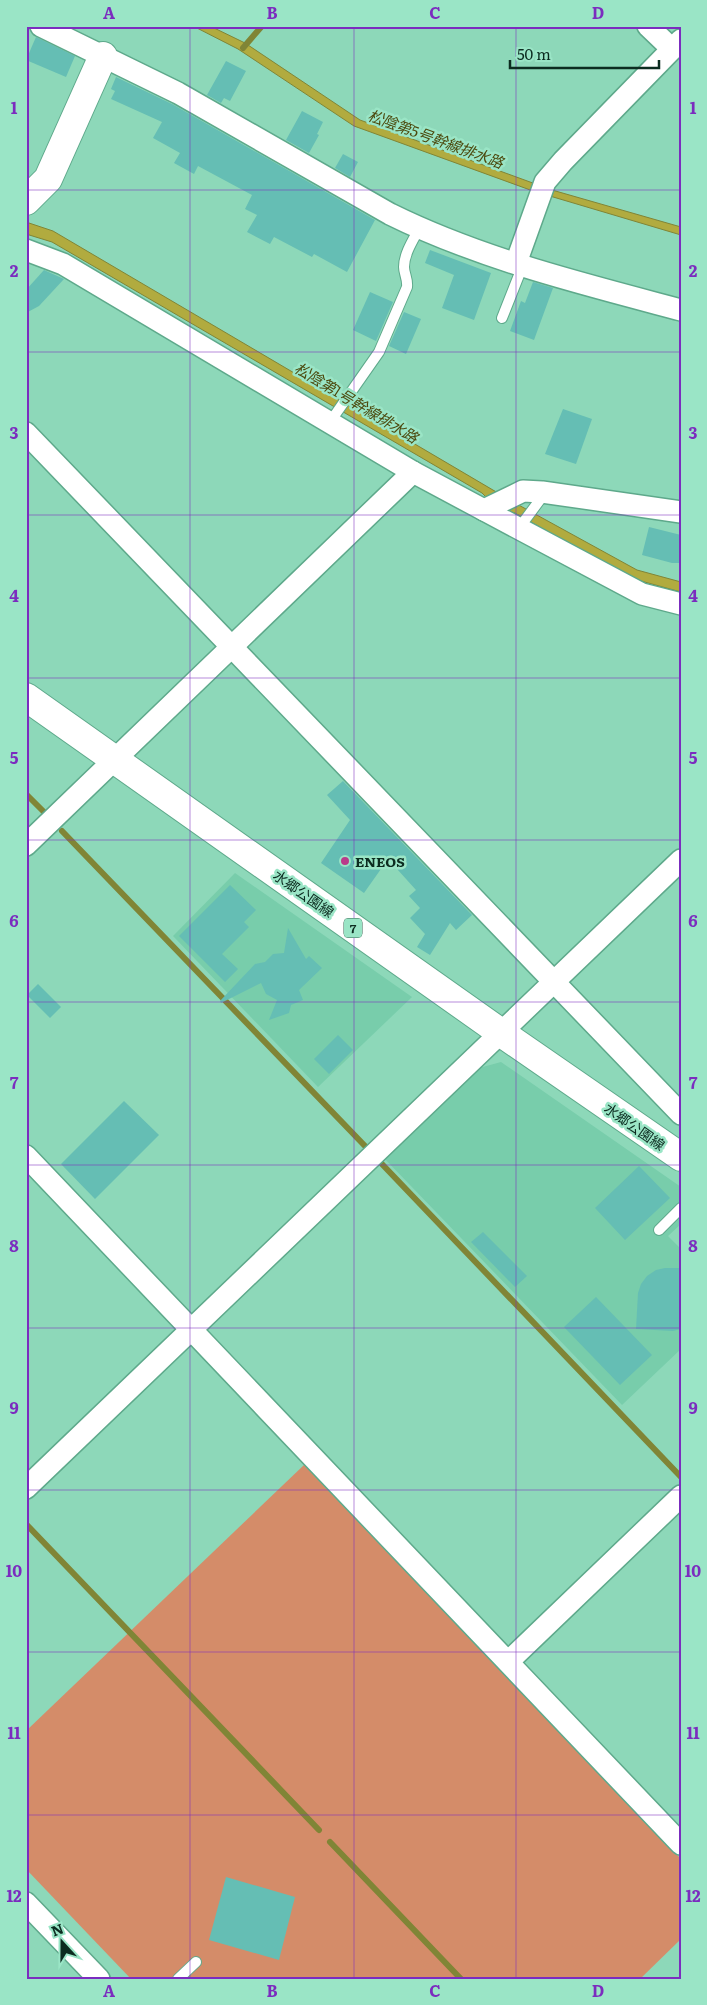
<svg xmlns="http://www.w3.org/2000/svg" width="707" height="2005" font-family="Literata,'Noto Sans JP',serif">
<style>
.built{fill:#78cdab}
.green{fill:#d48c69}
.water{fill:#b1ab3f;stroke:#808536}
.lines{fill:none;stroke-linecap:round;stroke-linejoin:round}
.stream{stroke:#808536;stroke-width:6}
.building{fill:#65beb4}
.lane-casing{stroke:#5ea98b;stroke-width:12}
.street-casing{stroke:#5ea98b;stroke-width:24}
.secondary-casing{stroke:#5ea98b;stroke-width:30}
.primary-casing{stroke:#5ea98b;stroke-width:30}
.lane{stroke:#fff;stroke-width:10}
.street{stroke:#fff;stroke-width:21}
.secondary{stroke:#fff;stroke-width:28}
.primary{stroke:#fff;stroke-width:28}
.grid{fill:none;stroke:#7b2cbf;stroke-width:1;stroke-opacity:0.55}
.poi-dot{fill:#b93b8a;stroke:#9ae5c6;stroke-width:2}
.labels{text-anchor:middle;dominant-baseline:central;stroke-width:5;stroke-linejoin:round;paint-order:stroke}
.shield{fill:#9ae5c6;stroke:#376452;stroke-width:1}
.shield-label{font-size:12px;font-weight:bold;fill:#0c2c20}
.poi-label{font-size:14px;font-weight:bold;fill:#0c2c20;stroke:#9ae5c6;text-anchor:start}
.street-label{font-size:14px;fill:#0c2c20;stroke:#9ae5c6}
.water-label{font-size:15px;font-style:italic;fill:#4c490e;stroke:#9ae5c6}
.neatline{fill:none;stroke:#7b2cbf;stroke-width:2}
.grid-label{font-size:16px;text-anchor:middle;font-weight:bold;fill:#7b2cbf}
</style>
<rect width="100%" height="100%" fill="#8dd8b9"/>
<g class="built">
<polygon points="235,873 412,997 318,1087 173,936"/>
<polygon points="501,1062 681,1187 681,1224 668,1236 681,1249 681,1349 622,1405 382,1156 479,1068"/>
</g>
<polygon class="green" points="304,1465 681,1859 681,1939 640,1979 131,1979 26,1869 26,1731"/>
<g class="water">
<polygon points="193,26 210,26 245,43 360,120 552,190 681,227 681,235 533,191 354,126 238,49"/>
<polygon points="26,222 53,231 515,503 637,570 681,582 681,592 630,578 515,513 498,509 482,493 52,242 26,234"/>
</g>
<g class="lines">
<g class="stream">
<polyline points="243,48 262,26"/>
<polyline points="26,794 46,814"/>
<polyline points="62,831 365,1146"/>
<polyline points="380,1162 681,1477"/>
<polyline points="26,1524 319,1830"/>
<polyline points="330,1842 461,1979"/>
</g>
</g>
<g class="building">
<polygon points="36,37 75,56 66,77 26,60"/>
<polygon points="226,61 246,71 230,101 224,98 221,103 207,95"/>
<polygon points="116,77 172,104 375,220 347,272 314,254 312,257 274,237 270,244 247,232 257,215 245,209 252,195 198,166 194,174 174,163 180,153 153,138 162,122 111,99 115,91 111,89"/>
<polygon points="302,111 323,122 317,134 319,135 309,153 286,140"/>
<polygon points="343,154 358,162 350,177 335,168"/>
<polygon points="430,250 491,273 474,320 442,308 454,275 425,263"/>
<polygon points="44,270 64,279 39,306 26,313 26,290"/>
<polygon points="533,282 553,288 534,340 510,331 521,301 525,303"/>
<polygon points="370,292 393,302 376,341 353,330"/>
<polygon points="404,312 421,319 406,354 389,346"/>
<polygon points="563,409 592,419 576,464 545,454"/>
<polygon points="649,527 681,535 681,563 672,563 642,555"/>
<polygon points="343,781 472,915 456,930 450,923 430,955 417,947 425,934 410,918 420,908 409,896 416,890 388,859 364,893 321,863 350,820 327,795"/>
<polygon points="230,885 256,910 244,922 249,927 222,954 238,969 225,982 179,936"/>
<polygon points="288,928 306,959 309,956 322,968 299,990 303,1000 291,1005 289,1013 269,1020 277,1000 266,994 261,983 221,1003 220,1001 255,964 265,962 273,954 284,953"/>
<polygon points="38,984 61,1007 50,1018 27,995"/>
<polygon points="338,1035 353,1050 329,1074 314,1059"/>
<polygon points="124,1101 159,1135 95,1199 61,1164"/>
<polygon points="639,1166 670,1198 625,1240 595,1208"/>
<polygon points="483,1232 527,1276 515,1287 471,1242"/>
<polygon points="665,1268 681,1268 681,1329 673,1331 636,1329 638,1293 641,1284 647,1276 656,1270"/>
<polygon points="596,1297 652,1355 620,1385 564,1327"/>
<polygon points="226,1877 295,1897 279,1960 209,1940"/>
</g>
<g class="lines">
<defs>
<g id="lane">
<polyline points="502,318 523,265"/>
<path d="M330,422L379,352L407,287C408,279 404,274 404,267C404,254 413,240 419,229"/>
<polyline points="519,528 545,493"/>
<polyline points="659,1230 681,1208"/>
<polyline points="178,1979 196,1962"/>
</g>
<g id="street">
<path d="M41,26L178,93L390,214C481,259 583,284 681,310"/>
<polyline points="648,26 672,49"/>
<polyline points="26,250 63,264 413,472 484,510 523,491 542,492 681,512"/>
<polyline points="516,263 545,182 563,161 681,40"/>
<polyline points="26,433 681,1114"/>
<polyline points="484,510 642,594 681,604"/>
<polyline points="26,845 413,472"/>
<polyline points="26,1156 681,1844"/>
<polyline points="26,1488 681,860"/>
<polyline points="509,1661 681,1496"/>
<polyline points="26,1903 99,1979"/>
</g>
<polyline id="secondary" points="26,201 48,179 103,56"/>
<polyline id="primary" points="26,697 500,1032 681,1157"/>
</defs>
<use href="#lane" class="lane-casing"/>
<use href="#street" class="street-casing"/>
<use href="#secondary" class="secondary-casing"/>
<use href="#primary" class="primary-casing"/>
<use href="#lane" class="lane"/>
<use href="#street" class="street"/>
<use href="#secondary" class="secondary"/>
<use href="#primary" class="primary"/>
</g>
<path class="grid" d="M190,26V1979M354,26V1979M516,26V1979M26,190H681M26,352H681M26,515H681M26,678H681M26,840H681M26,1002H681M26,1165H681M26,1328H681M26,1490H681M26,1652H681M26,1815H681"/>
<circle class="poi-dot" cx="345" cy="861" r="5"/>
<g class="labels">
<rect class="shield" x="344" y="918.5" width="18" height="19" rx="4"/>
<g class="shield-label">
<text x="353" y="928">7</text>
</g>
<g class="poi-label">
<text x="355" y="861">ENEOS</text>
</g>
<g class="street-label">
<text transform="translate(304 893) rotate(35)">水郷公園線</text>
<text transform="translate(635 1126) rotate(35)">水郷公園線</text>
</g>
<g class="water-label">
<text transform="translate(436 138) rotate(20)">松陰第5号幹線排水路</text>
<text transform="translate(357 402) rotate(31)">松陰第1号幹線排水路</text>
</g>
</g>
<rect width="707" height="2005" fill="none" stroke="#9ae5c6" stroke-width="55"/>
<g transform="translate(62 1942) rotate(339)" stroke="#9ae5c6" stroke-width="4" paint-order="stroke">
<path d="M0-4L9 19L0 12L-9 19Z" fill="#0c2c20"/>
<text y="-8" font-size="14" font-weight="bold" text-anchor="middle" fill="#0c2c20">N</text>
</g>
<path d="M510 60v8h149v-8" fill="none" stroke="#0c2c20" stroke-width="2.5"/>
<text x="517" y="60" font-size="15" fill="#0c2c20" stroke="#9ae5c6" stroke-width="4" paint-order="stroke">50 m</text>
<rect x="28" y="28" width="652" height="1950" class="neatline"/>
<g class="grid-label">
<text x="109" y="19">A</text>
<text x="272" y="19">B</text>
<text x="435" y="19">C</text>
<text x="598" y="19">D</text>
<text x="14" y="114">1</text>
<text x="693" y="114">1</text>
<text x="14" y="277">2</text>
<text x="693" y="277">2</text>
<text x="14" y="439">3</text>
<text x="693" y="439">3</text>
<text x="14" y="602">4</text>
<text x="693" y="602">4</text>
<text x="14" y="764">5</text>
<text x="693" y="764">5</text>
<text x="14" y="927">6</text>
<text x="693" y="927">6</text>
<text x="14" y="1089">7</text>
<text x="693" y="1089">7</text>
<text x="14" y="1252">8</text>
<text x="693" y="1252">8</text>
<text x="14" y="1414">9</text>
<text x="693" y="1414">9</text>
<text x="14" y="1577">10</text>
<text x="693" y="1577">10</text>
<text x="14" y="1739">11</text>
<text x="693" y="1739">11</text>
<text x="14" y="1902">12</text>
<text x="693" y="1902">12</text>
<text x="109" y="1997">A</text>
<text x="272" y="1997">B</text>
<text x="435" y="1997">C</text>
<text x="598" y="1997">D</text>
</g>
</svg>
